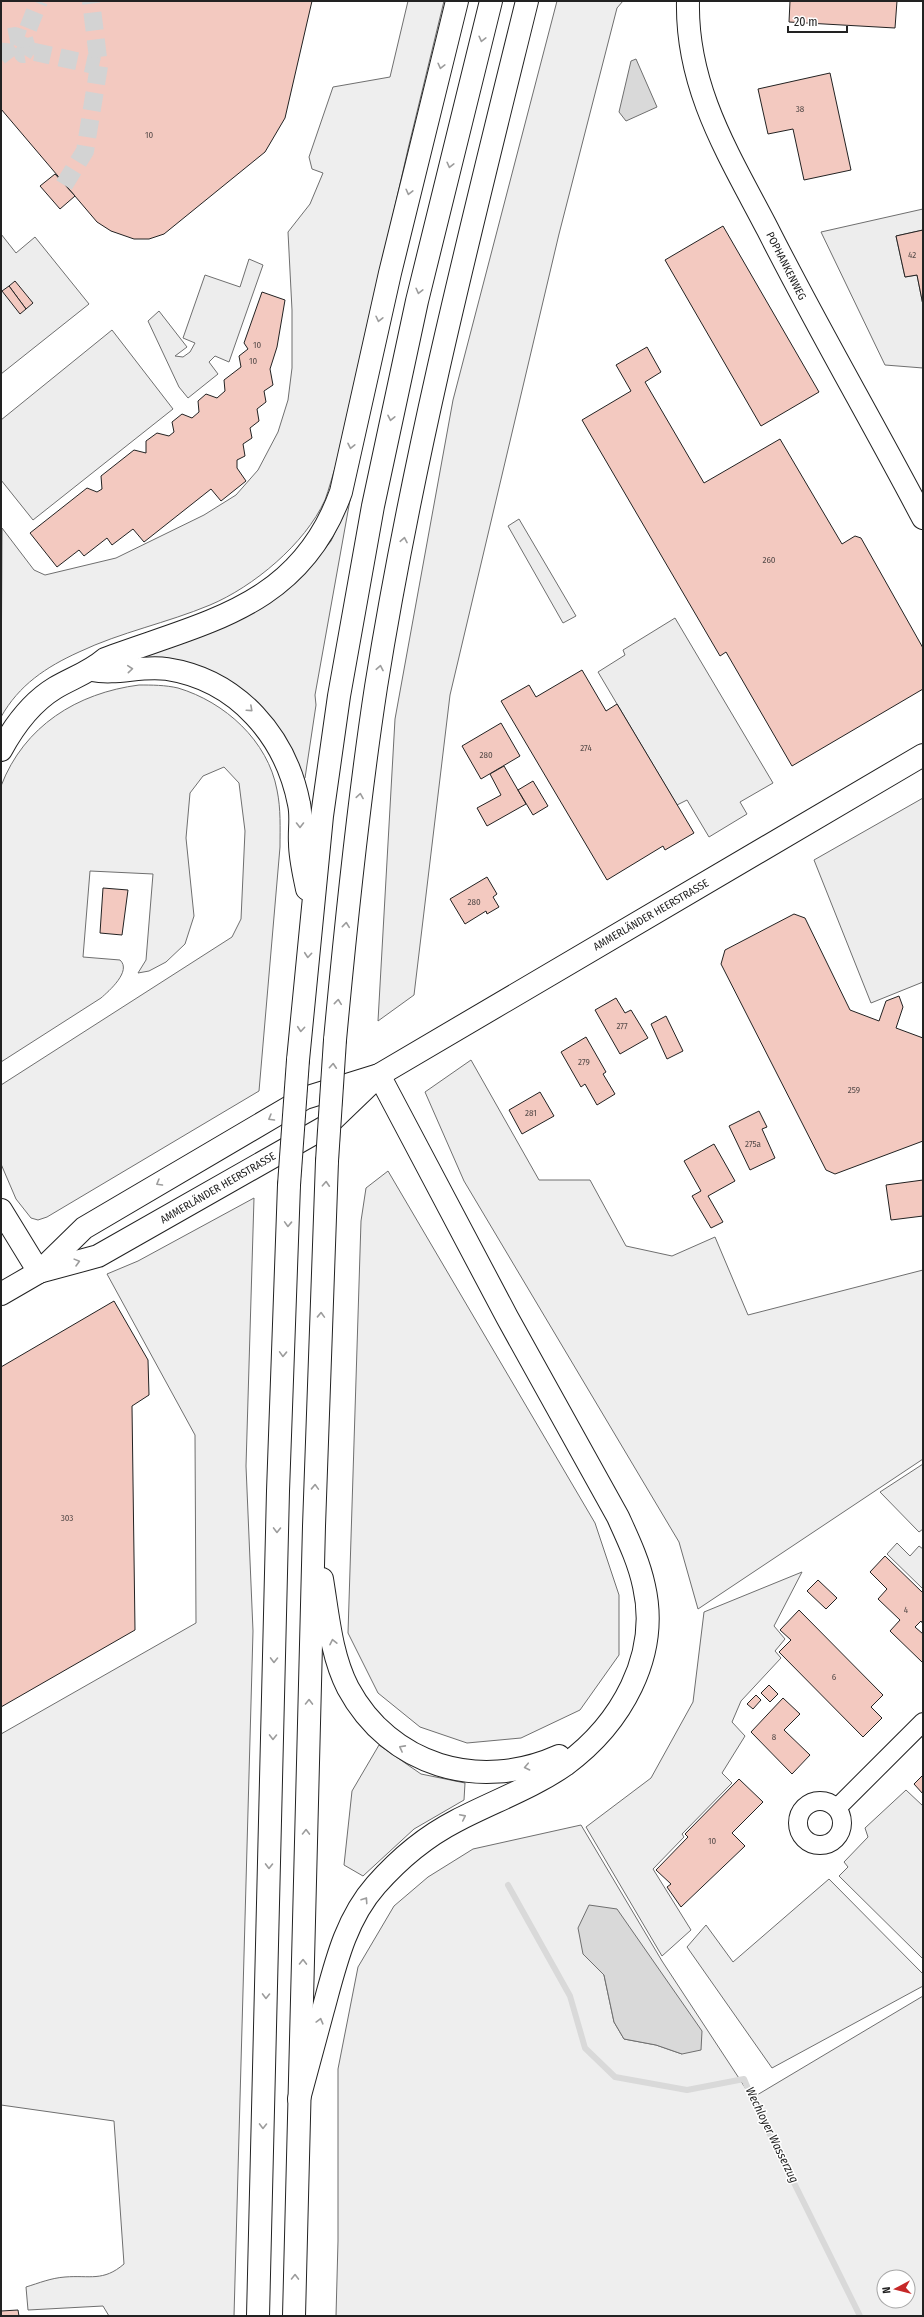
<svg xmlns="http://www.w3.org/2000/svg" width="924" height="2317" font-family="'Fira Sans Condensed',sans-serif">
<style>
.green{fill:#eee;stroke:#6f6f6f;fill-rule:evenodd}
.parking{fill:#ededed;stroke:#6f6f6f}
.water{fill:#d9d9d9;stroke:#6f6f6f}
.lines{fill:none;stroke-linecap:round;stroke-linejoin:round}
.stream{stroke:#d9d9d9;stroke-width:6}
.building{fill:#f3c9c0;stroke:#222}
.street-tunnel{stroke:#d3d3d3;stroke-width:18;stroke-dasharray:18 9;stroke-linecap:butt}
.street-casing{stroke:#222;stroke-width:20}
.secondary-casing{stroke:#222;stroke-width:24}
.highway-casing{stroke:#222;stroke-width:24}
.street{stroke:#fff;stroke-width:18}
.secondary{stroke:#fff;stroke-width:22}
.highway{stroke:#fff;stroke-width:22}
.highway-bridge-casing{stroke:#222;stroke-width:24;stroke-linecap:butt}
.highway-bridge{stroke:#fff;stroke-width:22}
.oneway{stroke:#9c9c9c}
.labels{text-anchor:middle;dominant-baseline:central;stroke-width:3;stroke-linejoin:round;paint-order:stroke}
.number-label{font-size:9px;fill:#564c4a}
.street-label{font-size:11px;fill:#222;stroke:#fff}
.water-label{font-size:12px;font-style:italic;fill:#222;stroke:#fff}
</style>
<rect width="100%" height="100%" fill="#fff"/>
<g class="green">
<path d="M408,1H444L408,149L336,465C332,477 329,489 325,500C305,544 253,587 210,605C167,623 121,632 79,652C46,667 19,685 1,717L2,528L34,570L45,575L116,558L204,515L236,495L258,470L278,432L288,400L292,368V310L288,232L310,204L323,173L312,169L309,157L333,87L390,77Z"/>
<polygon points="557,1 623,1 617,8 559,234 450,695 414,995 378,1021 395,719 453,400"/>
<polygon points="350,500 315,695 316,705 305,778 301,781 272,724 140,658 311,566 331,541"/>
<path d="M139,685C152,685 165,685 178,688C225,702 268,741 277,790C281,809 280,828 280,847L259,1091L47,1217L38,1220L31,1218L16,1199L1,1164V1085L232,937L241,919L245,831L239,783L224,767L203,776L190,793L186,838L194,916L185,944L166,962L149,971L138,973L146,960L153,874L90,871L83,957L120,960C132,971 109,991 101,998L1,1062V786C24,726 77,693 139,685Z"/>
<polygon points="471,1060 539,1180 590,1180 626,1246 672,1256 715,1237 748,1315 923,1270 923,1459 698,1609 679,1542 464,1181 425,1092"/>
<polygon points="388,1171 595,1523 619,1595 619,1655 580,1710 521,1738 467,1743 420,1727 378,1693 348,1633 361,1221 366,1188"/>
<path d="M254,1198L246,1466L253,1631L234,2316H109L103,2306L28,2310L26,2287C39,2283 51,2278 65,2277C90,2275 103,2282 124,2264L114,2121L1,2105V1734L196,1623L195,1435L107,1274L138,1261Z"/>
<polygon points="923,1464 923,1529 919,1532 880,1492"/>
<polygon points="802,1572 774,1626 785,1639 775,1651 781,1658 741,1701 732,1722 745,1736 722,1773 732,1783 682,1834 684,1837 653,1869 691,1930 662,1956 586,1827 651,1778 693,1702 704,1612"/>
<polygon points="379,1745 421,1774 465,1783 464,1800 414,1829 363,1876 344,1865 352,1791"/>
<path d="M581,1825L662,1961L752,2098L923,1996V2316H336L338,2241V2069L358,1967L394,1906L428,1877L473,1849ZM604,1975L682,2054L656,2045L624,2039L614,2022ZM884,2277H908V2301H884Z"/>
<polygon points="829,1879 923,1974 923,1986 772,2068 687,1947 706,1925 733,1962"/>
</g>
<g class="parking">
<polygon points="923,209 923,230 896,236 905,277 917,275 923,305 923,368 885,365 821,232"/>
<polygon points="1,234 16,253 35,237 89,304 1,374"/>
<polygon points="249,259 263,265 229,362 215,356 209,362 218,374 188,398 179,387 148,321 159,311 187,347 175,356 183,357 190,352 195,343 183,338 205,275 240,287"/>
<polygon points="112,330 173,409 33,520 1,480 1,420"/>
<polygon points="519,519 576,616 563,623 508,526"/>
<polygon points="675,618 773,783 740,802 747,814 709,837 687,800 677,805 598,672 625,655 623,650"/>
<polygon points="923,798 923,982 871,1003 814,860"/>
<polygon points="897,1543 910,1556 919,1546 923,1549 923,1589 887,1554"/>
<polygon points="906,1790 923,1806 923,1959 839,1876 848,1867 844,1862 868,1837 865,1828"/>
</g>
<g class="water">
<polygon points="636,59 657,107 626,121 619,112 631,61"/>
<polygon points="589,1905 617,1909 702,2031 701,2050 682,2054 656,2045 624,2039 614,2022 604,1975 583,1954 578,1928"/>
</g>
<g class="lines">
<polyline class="stream" points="508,1885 570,1996 585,2048 615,2077 687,2090 744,2079 752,2098 860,2316"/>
</g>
<g class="building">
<polygon points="1,1 312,1 285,118 265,152 164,234 149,239 134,239 111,231 97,222 1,109"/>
<polygon points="790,1 897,1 895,28 789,22"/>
<polygon points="830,73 851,170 804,180 793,129 768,134 758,89"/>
<polygon points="55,174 75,196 60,209 40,186"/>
<polygon points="723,226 819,392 761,426 665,260"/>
<polygon points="923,230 923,305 917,275 905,277 896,236"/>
<polygon points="15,281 33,303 26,309 9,286"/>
<polygon points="9,286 26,309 20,314 2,291"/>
<polygon points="262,292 285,300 277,347 270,369 273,385 264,391 266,402 257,409 259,421 250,428 252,438 243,444 245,456 237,460 237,468 246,481 221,501 211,489 144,542 133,529 112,545 107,538 84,556 79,550 57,567 30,533 87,488 97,492 102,489 101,476 134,450 146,453 146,441 157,433 169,436 174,432 172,422 182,414 192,418 199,412 198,401 206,394 217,398 225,391 224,380 241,367 239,356 248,349 244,343"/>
<polygon points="647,347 661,372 645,382 704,483 780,439 842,544 855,536 861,538 923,648 923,689 792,766 726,652 720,656 582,420 631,391 616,365"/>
<polygon points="582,670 606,711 617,704 694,833 665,850 663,846 607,880 501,701 529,685 536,697"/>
<polygon points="501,723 520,756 481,779 462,746"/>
<polygon points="504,766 526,804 487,826 477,808 501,795 490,774"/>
<polygon points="533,781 548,806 533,815 518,790"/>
<polygon points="487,877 497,894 493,897 499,907 487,914 486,911 465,924 450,899"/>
<polygon points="103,888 128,890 122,935 100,933"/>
<polygon points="794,914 805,918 850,1010 879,1021 886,1001 899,996 903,1007 896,1028 923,1038 923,1141 835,1174 826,1170 721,964 725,950"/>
<polygon points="616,998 625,1013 631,1010 648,1038 620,1054 595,1010"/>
<polygon points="666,1016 683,1051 667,1059 651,1024"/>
<polygon points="586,1037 606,1072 603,1074 615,1094 597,1105 585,1084 581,1087 561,1052"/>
<polygon points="540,1092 554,1116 522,1134 509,1110"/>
<polygon points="759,1111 767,1127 762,1129 775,1158 750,1170 729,1126"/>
<polygon points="714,1144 735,1181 708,1196 723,1222 711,1228 692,1196 701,1191 684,1161"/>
<polygon points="923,1180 923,1216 891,1220 886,1185"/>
<polygon points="114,1301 148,1360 149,1395 132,1406 135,1630 1,1707 1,1367"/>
<polygon points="885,1556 923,1593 923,1624 921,1621 915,1627 923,1634 923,1663 890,1631 900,1620 878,1599 887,1589 870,1572"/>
<polygon points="818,1580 837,1598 826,1609 807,1591"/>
<polygon points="799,1610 883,1695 871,1707 882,1718 863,1737 779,1652 791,1640 780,1630"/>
<polygon points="769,1685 778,1694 770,1702 761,1693"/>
<polygon points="756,1695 761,1700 753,1709 747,1704"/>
<polygon points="783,1698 800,1714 784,1730 810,1755 792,1774 751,1732"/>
<polygon points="923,1775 923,1794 914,1784"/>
<polygon points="739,1779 763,1802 732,1833 745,1846 681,1907 667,1887 671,1884 656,1870 688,1837 685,1834"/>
<polygon points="18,2310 19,2316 1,2316 1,2311"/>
</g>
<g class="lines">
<g class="street-tunnel">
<polyline points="24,39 27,48 23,54 35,52 99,66"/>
<polyline points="12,58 4,48 5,38 15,36 24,39 39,1"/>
<polyline points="64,185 85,151 99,66 91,1"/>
</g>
<defs>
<g id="street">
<circle cx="820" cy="1823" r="22"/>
<polyline points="837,1808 923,1722"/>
</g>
<g id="secondary">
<path d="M688,1C686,88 729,155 768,230C817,327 872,421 923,518"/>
<polyline points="39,1272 84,1228 305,1098 379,1075 923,755"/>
<polyline points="1,1294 39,1272 98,1256 325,1127 376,1078"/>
</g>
<g id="highway">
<path d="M92,670C117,675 142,665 167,669C238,680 286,737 299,804C302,817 299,830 300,843C300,858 304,874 307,889"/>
<path d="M1,750C14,726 32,702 55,688C72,678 90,672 105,659C207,621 300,607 341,492L390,273L457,1"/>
<path d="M335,1040C346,922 358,804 376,687C413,455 471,228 527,1"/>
<polyline points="298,1060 322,816 339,696 373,506 417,301 491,1"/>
<polyline points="1,1210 39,1272"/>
<path d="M322,1579C328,1615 331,1655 348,1688C390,1766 479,1792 559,1756"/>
<path d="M299,2099C307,2070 315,2040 323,2010C335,1966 345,1920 376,1885C399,1859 425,1837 456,1821C492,1802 532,1788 565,1765C621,1724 660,1656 644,1586C639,1562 628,1539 618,1517L507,1317L379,1075"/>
<polyline points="258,2316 278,1491 289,1185"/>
<polyline points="294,2316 314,1526 327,1161"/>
</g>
</defs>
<use href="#street" class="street-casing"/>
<use href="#secondary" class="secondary-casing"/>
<use href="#highway" class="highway-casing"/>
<use href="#street" class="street"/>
<use href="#secondary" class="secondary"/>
<use href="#highway" class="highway"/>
<defs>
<g id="highway-bridge">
<polyline points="327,1161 335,1040"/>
<polyline points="289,1185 298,1060"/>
</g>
</defs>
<use href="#highway-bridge" class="highway-bridge-casing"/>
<use href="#highway-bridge" class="highway-bridge"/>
</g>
<defs><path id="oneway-chevron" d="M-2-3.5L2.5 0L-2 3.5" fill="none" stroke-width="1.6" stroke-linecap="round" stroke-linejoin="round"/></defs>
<g class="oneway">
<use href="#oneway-chevron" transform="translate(482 39) rotate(104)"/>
<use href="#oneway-chevron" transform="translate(441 66) rotate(104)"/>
<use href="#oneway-chevron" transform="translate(450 165) rotate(104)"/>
<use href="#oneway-chevron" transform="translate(409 192) rotate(104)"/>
<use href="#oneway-chevron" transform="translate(419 291) rotate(104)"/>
<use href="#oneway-chevron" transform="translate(379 319) rotate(103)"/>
<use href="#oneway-chevron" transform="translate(391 418) rotate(102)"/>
<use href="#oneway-chevron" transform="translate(351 446) rotate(102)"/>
<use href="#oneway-chevron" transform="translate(404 540) rotate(-79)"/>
<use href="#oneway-chevron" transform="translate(380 668) rotate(-79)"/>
<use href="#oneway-chevron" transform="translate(130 669) rotate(-5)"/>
<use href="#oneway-chevron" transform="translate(250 709) rotate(42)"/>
<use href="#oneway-chevron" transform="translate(360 796) rotate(-81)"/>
<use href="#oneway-chevron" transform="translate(300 825) rotate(90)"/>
<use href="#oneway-chevron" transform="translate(346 925) rotate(-84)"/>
<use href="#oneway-chevron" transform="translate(308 955) rotate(95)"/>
<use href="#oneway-chevron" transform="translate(338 1002) rotate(-84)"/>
<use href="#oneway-chevron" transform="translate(301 1029) rotate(95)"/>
<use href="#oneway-chevron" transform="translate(333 1066) rotate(-86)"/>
<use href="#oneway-chevron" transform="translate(271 1118) rotate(150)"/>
<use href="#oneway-chevron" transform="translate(159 1183) rotate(150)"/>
<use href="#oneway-chevron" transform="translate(326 1184) rotate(-87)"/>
<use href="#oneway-chevron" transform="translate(288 1224) rotate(92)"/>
<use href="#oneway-chevron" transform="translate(77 1262) rotate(-15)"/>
<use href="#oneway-chevron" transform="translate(321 1315) rotate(-88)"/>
<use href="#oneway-chevron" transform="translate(283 1354) rotate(92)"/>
<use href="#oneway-chevron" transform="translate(315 1487) rotate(-88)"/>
<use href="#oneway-chevron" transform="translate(277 1530) rotate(91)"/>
<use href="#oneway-chevron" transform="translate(333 1642) rotate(-102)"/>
<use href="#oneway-chevron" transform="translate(274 1660) rotate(91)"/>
<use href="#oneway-chevron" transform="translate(309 1702) rotate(-89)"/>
<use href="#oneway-chevron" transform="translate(273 1737) rotate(91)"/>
<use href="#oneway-chevron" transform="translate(402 1748) rotate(-152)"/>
<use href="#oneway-chevron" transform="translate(527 1767) rotate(168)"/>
<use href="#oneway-chevron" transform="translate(463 1817) rotate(-26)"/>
<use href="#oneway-chevron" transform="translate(306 1832) rotate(-89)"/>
<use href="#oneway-chevron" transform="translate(269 1866) rotate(91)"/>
<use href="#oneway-chevron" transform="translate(365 1900) rotate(-56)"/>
<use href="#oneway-chevron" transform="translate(303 1962) rotate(-89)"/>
<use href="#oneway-chevron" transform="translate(266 1996) rotate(91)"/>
<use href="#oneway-chevron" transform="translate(320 2021) rotate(-75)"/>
<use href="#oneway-chevron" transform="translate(263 2126) rotate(91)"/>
<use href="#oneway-chevron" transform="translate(295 2277) rotate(-89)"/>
</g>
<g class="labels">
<g class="number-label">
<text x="800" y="109">38</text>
<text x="149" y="135">10</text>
<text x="912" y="255">42</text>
<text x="257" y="345">10</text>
<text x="253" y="361">10</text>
<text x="769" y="560">260</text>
<text x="586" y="748">274</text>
<text x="486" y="755">280</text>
<text x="474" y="902">280</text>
<text x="622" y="1026">277</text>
<text x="584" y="1062">279</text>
<text x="854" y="1090">259</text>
<text x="531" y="1113">281</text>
<text x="753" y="1144">275a</text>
<text x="67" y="1518">303</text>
<text x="906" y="1610">4</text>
<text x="834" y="1677">6</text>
<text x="774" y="1737">8</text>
<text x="712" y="1841">10</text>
</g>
<g class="street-label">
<text transform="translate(786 266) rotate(63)">POPHANKENWEG</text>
<text transform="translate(651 915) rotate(-30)">AMMERLÄNDER HEERSTRASSE</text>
<text transform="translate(218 1188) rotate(-30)">AMMERLÄNDER HEERSTRASSE</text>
</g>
<g class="water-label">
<text transform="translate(772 2135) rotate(64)">Wechloyer Wasserzug</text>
</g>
</g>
<rect width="924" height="2317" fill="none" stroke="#222222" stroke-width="4"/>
<g transform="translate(896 2289) rotate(263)"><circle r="19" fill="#ffffff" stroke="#a7a7a7"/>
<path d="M0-3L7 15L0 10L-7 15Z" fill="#c62828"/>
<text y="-6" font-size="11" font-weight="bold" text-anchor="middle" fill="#222222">N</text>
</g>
<path d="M788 26v6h59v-6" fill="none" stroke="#222222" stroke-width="2"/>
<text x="794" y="26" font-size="12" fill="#222222" stroke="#ffffff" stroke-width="3" paint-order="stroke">20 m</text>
</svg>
